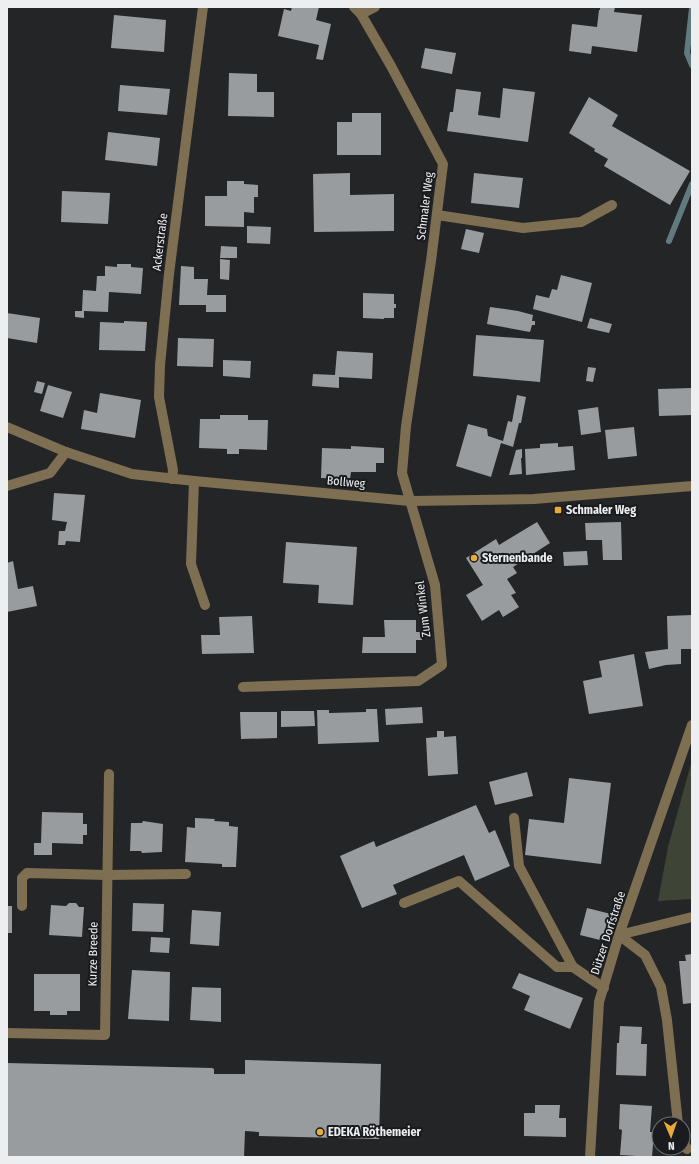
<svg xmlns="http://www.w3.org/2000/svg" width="699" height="1164" font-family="'Fira Sans Condensed',sans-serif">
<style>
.green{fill:#3f4536}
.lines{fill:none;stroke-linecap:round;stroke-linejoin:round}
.stream{stroke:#617a7e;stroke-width:6}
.building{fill:#999c9f}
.minor{stroke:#7e6e52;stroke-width:10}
.poi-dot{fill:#eaaa39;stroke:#1a1b1e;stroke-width:1.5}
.labels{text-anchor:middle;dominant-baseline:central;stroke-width:4;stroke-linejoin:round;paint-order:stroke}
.street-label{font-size:12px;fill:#eceeef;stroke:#1a1b1e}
.poi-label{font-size:12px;font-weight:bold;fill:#eceeef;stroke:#1a1b1e;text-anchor:start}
</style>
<rect width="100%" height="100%" fill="#232527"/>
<polygon class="green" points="692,760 692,899 658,901 668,847"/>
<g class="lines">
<g class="stream">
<polyline points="692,8 687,53 692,65"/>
<polyline points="669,241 692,184"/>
</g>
</g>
<g class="building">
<polygon points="292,7 319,7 316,20 331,24 323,60 316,59 319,45 278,36 284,9 291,11"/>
<polygon points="600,7 615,7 614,12 642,15 637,52 592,46 591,54 569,51 572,24 597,27 599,10 600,10"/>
<polygon points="114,15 166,20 164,52 111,48"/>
<polygon points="425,48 456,53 452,74 421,68"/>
<polygon points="229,73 257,74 257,92 274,92 274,117 228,116"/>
<polygon points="120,85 170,89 167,115 118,111"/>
<polygon points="503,88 535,92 528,142 447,131 450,112 453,112 456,89 481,92 478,115 500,118"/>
<polygon points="589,97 618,115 612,126 690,171 670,205 604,166 608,159 594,151 595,149 569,133"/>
<polygon points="352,113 381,113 381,155 337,155 337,122 352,122"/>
<polygon points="108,132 160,138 157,166 105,160"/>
<polygon points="350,173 350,195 394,194 394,231 314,232 313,174"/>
<polygon points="474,173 523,178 519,208 471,203"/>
<polygon points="227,181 244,181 244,184 258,185 258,197 254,197 254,213 244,212 244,227 205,226 205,196 227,196"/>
<polygon points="62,191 110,193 108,224 61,222"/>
<polygon points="247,226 271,227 270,244 247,243"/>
<polygon points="466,229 484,233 479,253 461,249"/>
<polygon points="221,246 237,247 237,258 220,258"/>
<polygon points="220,259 230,260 229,280 220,279"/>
<polygon points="117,264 131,264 131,267 143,268 141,294 109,292 108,312 84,311 84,318 75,317 75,311 82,311 83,290 96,291 97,276 105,276 105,266 117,267"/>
<polygon points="181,266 194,267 194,279 208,279 207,295 226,295 226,312 206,312 206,305 179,305"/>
<polygon points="561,275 592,283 582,322 533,309 536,295 549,298 552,289 557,290"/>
<polygon points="363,293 394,294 394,304 396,304 396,308 394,308 394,318 384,318 384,319 363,318"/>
<polygon points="490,307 518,311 533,315 532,321 535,321 535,325 532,325 530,332 487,324"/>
<polygon points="7,313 40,318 37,343 7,338"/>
<polygon points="590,318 612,324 609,333 587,328"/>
<polygon points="124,321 147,322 145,351 99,350 100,322 124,323"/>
<polygon points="476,335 544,340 540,382 473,376"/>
<polygon points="178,338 214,339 213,367 177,366"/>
<polygon points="337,351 373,353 372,379 339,377 339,388 312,386 313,374 335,375"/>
<polygon points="223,360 251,361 250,378 223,376"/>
<polygon points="588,367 596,368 593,382 586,381"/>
<polygon points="37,381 45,383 42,394 34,392"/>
<polygon points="48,385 72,392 63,418 40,411"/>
<polygon points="692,388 692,415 659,416 658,389"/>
<polygon points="100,393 141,400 135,438 81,429 84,410 97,413"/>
<polygon points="517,395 526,397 521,423 519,423 513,447 501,443 491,477 456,466 468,424 487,429 488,436 503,441 508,421 512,422"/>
<polygon points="598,407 601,432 581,435 578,410"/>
<polygon points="220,415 248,415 248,420 268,420 267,450 239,449 239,454 227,454 227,449 199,448 200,419 220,419"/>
<polygon points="634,427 637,456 608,459 605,430"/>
<polygon points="558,443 558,447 573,446 575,470 526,475 525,449 540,448 540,444"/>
<polygon points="351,446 384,448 384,463 376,463 376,472 351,472 350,479 321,478 322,448 351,449"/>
<polygon points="522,449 522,458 521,458 522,474 509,475 516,450"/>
<polygon points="54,493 85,495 80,542 66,541 65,545 58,545 59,531 65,531 67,522 52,520"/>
<polygon points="537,522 550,543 513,567 517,573 507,579 516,593 511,595 519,607 503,617 499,610 482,621 466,595 483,585 466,558 496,539 499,545"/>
<polygon points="621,522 622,560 603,560 602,540 586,540 585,523"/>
<polygon points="286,542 357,547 353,605 318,603 319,585 283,583"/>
<polygon points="587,551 588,565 564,566 563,552"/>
<polygon points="13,561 18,589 33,586 37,606 7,612 7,563"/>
<polygon points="692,615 692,649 681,649 681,664 666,665 649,669 645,652 668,649 667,616"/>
<polygon points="252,616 254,653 202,654 201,635 220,635 219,617"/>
<polygon points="384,620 416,620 416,632 422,632 422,640 416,640 416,653 362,653 363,637 385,637"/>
<polygon points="634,654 643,706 589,714 583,681 602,677 599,661"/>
<polygon points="422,707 423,723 386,725 385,709"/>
<polygon points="366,709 377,709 379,742 318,744 317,710 329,710 329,713 366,712"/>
<polygon points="281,711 314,711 315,726 281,727"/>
<polygon points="240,712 277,712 277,738 241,739"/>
<polygon points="437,731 444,731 444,737 456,736 458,774 428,776 426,738 437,737"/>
<polygon points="527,772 533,796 495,805 489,782"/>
<polygon points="569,778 611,783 601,864 525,855 529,819 564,823"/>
<polygon points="476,805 489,833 495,830 510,866 475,881 464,855 393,885 397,894 362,908 340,856 374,841 376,847"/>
<polygon points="42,812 83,813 83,824 87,824 87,835 83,835 83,844 52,843 52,855 34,855 34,843 41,843"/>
<polygon points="195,818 215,819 214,821 229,822 229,826 238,827 236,867 222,867 222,864 185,862 187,827 195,828"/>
<polygon points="143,821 163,824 162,852 142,853 141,851 130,851 131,823 142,823"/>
<polygon points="69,903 76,903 79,907 84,907 82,937 49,935 51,905 66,906"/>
<polygon points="133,903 164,904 163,932 132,931"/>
<rect x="7" y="906" width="5" height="27"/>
<polygon points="587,908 615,915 608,942 580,935"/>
<polygon points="192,910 221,912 219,946 190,944"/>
<polygon points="151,937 170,938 169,953 150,952"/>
<polygon points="692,954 692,1003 683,1004 679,961 686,961 685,955"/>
<polygon points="132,970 170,972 169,1021 128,1019"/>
<polygon points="519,973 583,998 570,1029 524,1010 530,996 512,988"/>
<polygon points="34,974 80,974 80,1011 67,1011 67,1015 50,1015 50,1011 34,1011"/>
<polygon points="192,987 221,988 221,1022 190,1020"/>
<polygon points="620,1026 642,1027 641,1044 647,1044 646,1076 616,1075 617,1043 619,1043"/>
<polygon points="245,1060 381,1064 379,1139 259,1136 259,1132 245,1131 244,1157 7,1157 7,1063 212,1068 214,1069 214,1074 245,1074"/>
<polygon points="620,1104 652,1106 650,1132 654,1132 652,1157 620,1155 622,1130 619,1129"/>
<polygon points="535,1105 560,1105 559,1118 566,1118 566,1137 524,1136 524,1113 535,1113"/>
</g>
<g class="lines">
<g class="minor">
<polyline points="361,14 375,7"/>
<polyline points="437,215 523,228 581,222 612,205"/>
<polyline points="7,427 66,452 132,474 194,481 410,501 534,499 692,486"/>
<polyline points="172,479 173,470 159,397 160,365 169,274 203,7"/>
<polyline points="194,481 191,564 205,605"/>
<polyline points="7,486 50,473 66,452"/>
<polyline points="243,687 418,681 442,665 435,585 402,473 406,426 431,261 443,164 391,66 361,14 354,7"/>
<polyline points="514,818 519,866 573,967 604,988"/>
<polyline points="404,903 459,881 557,967 573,967"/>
<polyline points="22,906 22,878 27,873 107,875 186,874"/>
<polyline points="619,935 645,955 661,987 667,1020 678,1124"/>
<polyline points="619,935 692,917"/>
<polyline points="7,1033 105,1035 109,774"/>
<polyline points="683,1141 687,1149"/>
<polyline points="590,1157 599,1002 619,935 692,725"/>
</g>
</g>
<g class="poi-dot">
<rect x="554" y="506" width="8" height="8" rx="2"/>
<circle cx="474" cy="558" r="4"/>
<circle cx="320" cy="1132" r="4"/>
</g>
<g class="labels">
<g class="street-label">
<text transform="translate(425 206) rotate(-83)">Schmaler Weg</text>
<text transform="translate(160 242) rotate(-83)">Ackerstraße</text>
<text transform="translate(346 482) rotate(5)">Bollweg</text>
<text transform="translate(423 609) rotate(-97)">Zum Winkel</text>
<text transform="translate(608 933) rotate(-72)">Dützer Dorfstraße</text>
<text transform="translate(93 954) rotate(-89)">Kurze Breede</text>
</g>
<g class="poi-label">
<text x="566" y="510">Schmaler Weg</text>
<text x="482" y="558">Sternenbande</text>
<text x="328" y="1132">EDEKA Röthemeier</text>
</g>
</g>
<rect width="699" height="1164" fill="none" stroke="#eceeef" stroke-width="16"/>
<g transform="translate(671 1136) rotate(178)"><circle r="19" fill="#1a1b1e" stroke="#6e6f72"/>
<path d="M0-3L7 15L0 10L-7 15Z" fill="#eaaa39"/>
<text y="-6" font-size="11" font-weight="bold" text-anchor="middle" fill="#eceeef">N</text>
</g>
</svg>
